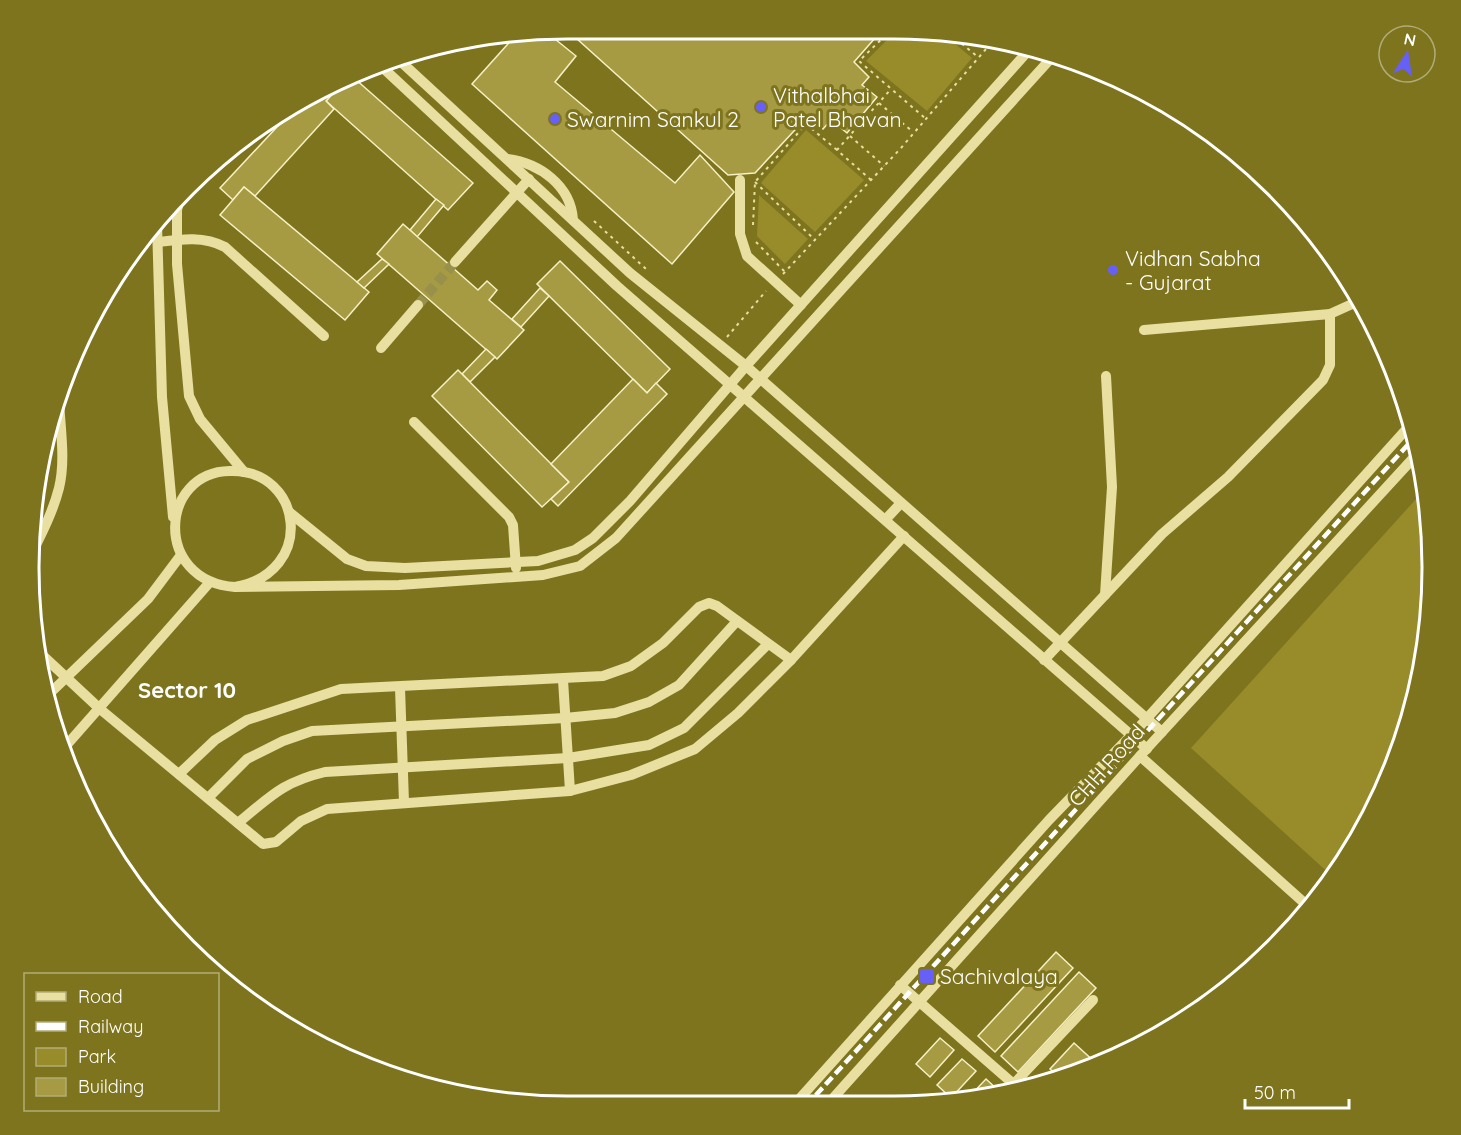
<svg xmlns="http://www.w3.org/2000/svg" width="1461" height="1135" font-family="Quicksand,sans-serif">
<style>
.green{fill:#988b2a}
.building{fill:#a69a42;stroke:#f6f0c5;stroke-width:1.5}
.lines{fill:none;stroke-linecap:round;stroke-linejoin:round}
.minor-tunnel{stroke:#98904b;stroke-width:10;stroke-dasharray:10 5;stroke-linecap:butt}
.path{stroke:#e8dfa1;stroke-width:2;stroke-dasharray:3 4.5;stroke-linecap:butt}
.minor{stroke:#e8dfa1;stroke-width:10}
.rail{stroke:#fff;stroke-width:4.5;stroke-dasharray:10 4.5;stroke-linecap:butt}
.poi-dot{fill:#6760f7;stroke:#7e741e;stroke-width:2}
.labels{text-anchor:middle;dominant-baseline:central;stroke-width:6;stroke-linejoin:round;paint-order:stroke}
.poi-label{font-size:21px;fill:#fff;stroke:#7e741e;text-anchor:start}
.street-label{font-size:21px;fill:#fff;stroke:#7e741e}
.neighbourhood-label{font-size:22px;font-weight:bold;fill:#fff;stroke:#7e741e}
.rim{fill:none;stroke:#fff;stroke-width:3}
</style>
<rect width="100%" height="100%" fill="#7e741e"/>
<g class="green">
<polygon points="897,30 941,32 972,58 927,111 866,61"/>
<polygon points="806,130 864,180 815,232 761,183"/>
<polygon points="759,195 808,239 785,264 757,236"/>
<polygon points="1426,488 1431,602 1414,707 1377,806 1333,877 1191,748"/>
</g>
<g class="building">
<polygon points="566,29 883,29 854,62 869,77 862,85 877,97 847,133 831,120 823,129 807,117 755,173 728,175"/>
<polygon points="545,31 576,56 555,82 675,183 700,155 734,192 672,264 472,84 516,35"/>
<polygon points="354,78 473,183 448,210 326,101 343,82"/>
<polygon points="334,86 337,89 326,101 334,109 255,196 244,187 233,200 220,188 304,98"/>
<polygon points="244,187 369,292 345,320 220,215"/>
<polygon points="436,199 444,205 417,237 410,230"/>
<polygon points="403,224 478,290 487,281 497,290 489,300 524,330 497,359 377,254"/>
<polygon points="382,259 389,264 364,288 357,282"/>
<polygon points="560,261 670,369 647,393 537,284"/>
<polygon points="540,288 549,296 521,327 512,319"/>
<polygon points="486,349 495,357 470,382 462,374"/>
<polygon points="458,370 569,482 542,507 432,396"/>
<polygon points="633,379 647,393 656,383 667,394 558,506 551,499 569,482 551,464"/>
<polygon points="1056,952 1073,968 995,1052 978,1036"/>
<polygon points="1079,972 1096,988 1018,1072 1001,1056"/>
<polygon points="940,1038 954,1050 930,1077 916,1064"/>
<polygon points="1074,1043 1097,1064 1062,1079 1050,1069"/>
<polygon points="962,1059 976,1071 951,1098 937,1085"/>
<polygon points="986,1079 999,1091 969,1097"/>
</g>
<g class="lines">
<polyline class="minor-tunnel" points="418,305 455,262"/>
<g class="path">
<polyline points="891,30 859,61 926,119"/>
<polyline points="950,34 978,57"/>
<polyline points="879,103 913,132"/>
<polyline points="850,136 884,166"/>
<polyline points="871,180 837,150 891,89"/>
<polyline points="755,182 815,240"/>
<polyline points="594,221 646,269"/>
<polyline points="753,225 755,182 806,124 837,150"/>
<polyline points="756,242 785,272"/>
<polyline points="783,274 901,148 992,42"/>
<polyline points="727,337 766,291"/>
</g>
<g class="minor">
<polyline points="398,59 630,273 746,366 1162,732"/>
<polyline points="381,66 617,286 1147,749"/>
<path d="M507,159C540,163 571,186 573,220"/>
<polyline points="740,180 740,234 747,256 801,305"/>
<polyline points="182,192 177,210 177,264 189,396 200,419 244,472"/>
<polyline points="157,224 162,397 173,517"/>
<path d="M159,242C182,239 204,236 225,247L324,336"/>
<polyline points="455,262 529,179"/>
<polyline points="1144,330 1330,314 1361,300"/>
<polyline points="381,348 418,305"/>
<polyline points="414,422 509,517 513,525 516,568"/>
<polyline points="289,512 347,559 366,566 405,568 538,561 575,550 593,538 630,501 746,366 1029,50"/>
<polyline points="886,519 901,503"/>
<path d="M30,557C41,535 53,512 59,488C66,459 60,428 59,399"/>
<path d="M235,587C316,573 304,469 230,471C159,472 153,581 235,587L399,585L543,575L580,566L616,538L1054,55"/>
<polyline points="1105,595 1112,487 1106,376"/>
<polyline points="40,653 100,709 263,844 276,842 301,821 327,809 570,791 631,775 695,749 738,713 791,660 904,536"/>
<polyline points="1044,660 1162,534 1228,477 1323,380 1330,365 1330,314"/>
<polyline points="563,680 570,791"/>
<polyline points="400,688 404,802"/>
<polyline points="46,697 148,599 181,555"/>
<polyline points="64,748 210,582"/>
<polyline points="1140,756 1310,908"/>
<polyline points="179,774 215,740 247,720 341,689 603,676 631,666 663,643 699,607 709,603 717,606 791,660"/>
<polyline points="208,798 247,759 283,741 312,731 565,718 615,713 649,702 679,685 737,621"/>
<path d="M238,823C271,796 283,782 325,772L568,758L649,745L684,728L768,644"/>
<polyline points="900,985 1018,1088"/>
<polyline points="1009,1089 1093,1000"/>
<polyline points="793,1106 1049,820 1141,725 1411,424"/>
<polyline points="826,1106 1140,756 1418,453"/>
</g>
<polyline class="rail" points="806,1106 1414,438"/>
</g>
<g class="poi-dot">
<circle cx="761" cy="107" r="6"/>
<circle cx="555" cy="119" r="6"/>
<circle cx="1113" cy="270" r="6"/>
<rect x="919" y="968" width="16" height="16" rx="3"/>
</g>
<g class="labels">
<g class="poi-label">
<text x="773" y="95">Vithalbhai<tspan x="773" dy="24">Patel Bhavan</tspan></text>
<text x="567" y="119">Swarnim Sankul 2</text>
<text x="1125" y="258">Vidhan Sabha<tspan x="1125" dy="24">- Gujarat</tspan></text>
<text x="940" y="976">Sachivalaya</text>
</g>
<g class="street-label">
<text transform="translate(1106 765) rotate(-48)">CHH Road</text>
</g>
<g class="neighbourhood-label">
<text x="187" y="690">Sector 10</text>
</g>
</g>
<path d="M0 0H1461V1135H0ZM567 39H894A528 528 0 0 1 1422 567V568A528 528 0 0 1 894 1096H567A528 528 0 0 1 39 568V567A528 528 0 0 1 567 39Z" fill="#7e741e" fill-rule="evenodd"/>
<path class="rim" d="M567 39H894A528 528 0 0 1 1422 567V568A528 528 0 0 1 894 1096H567A528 528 0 0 1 39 568V567A528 528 0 0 1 567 39Z"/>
<rect x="24" y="973" width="195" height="138" fill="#7e741e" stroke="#b2ac78" stroke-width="1.5"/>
<rect x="36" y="992" width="30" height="9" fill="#e8dfa1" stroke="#b2ac78" stroke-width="1.5"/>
<text x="78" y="1003" font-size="18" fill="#ffffff">Road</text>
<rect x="36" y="1022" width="30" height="9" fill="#ffffff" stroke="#b2ac78" stroke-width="1.5"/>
<text x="78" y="1033" font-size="18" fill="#ffffff">Railway</text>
<rect x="36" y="1048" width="30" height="18" fill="#988b2a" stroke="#b2ac78" stroke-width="1.5"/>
<text x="78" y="1063" font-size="18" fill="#ffffff">Park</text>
<rect x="36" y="1078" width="30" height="18" fill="#a69a42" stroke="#b2ac78" stroke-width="1.5"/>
<text x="78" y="1093" font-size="18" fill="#ffffff">Building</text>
<g transform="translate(1407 54) rotate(12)"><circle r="28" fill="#7e741e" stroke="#b2ac78" stroke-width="1.5"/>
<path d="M0-4.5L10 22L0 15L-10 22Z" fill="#6760f7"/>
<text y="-9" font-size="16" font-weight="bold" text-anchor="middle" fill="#ffffff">N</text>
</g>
<path d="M1245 1099v9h104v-9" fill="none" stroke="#ffffff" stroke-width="3"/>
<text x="1254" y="1099" font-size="18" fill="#ffffff" stroke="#7e741e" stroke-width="4.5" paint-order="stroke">50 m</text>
</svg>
